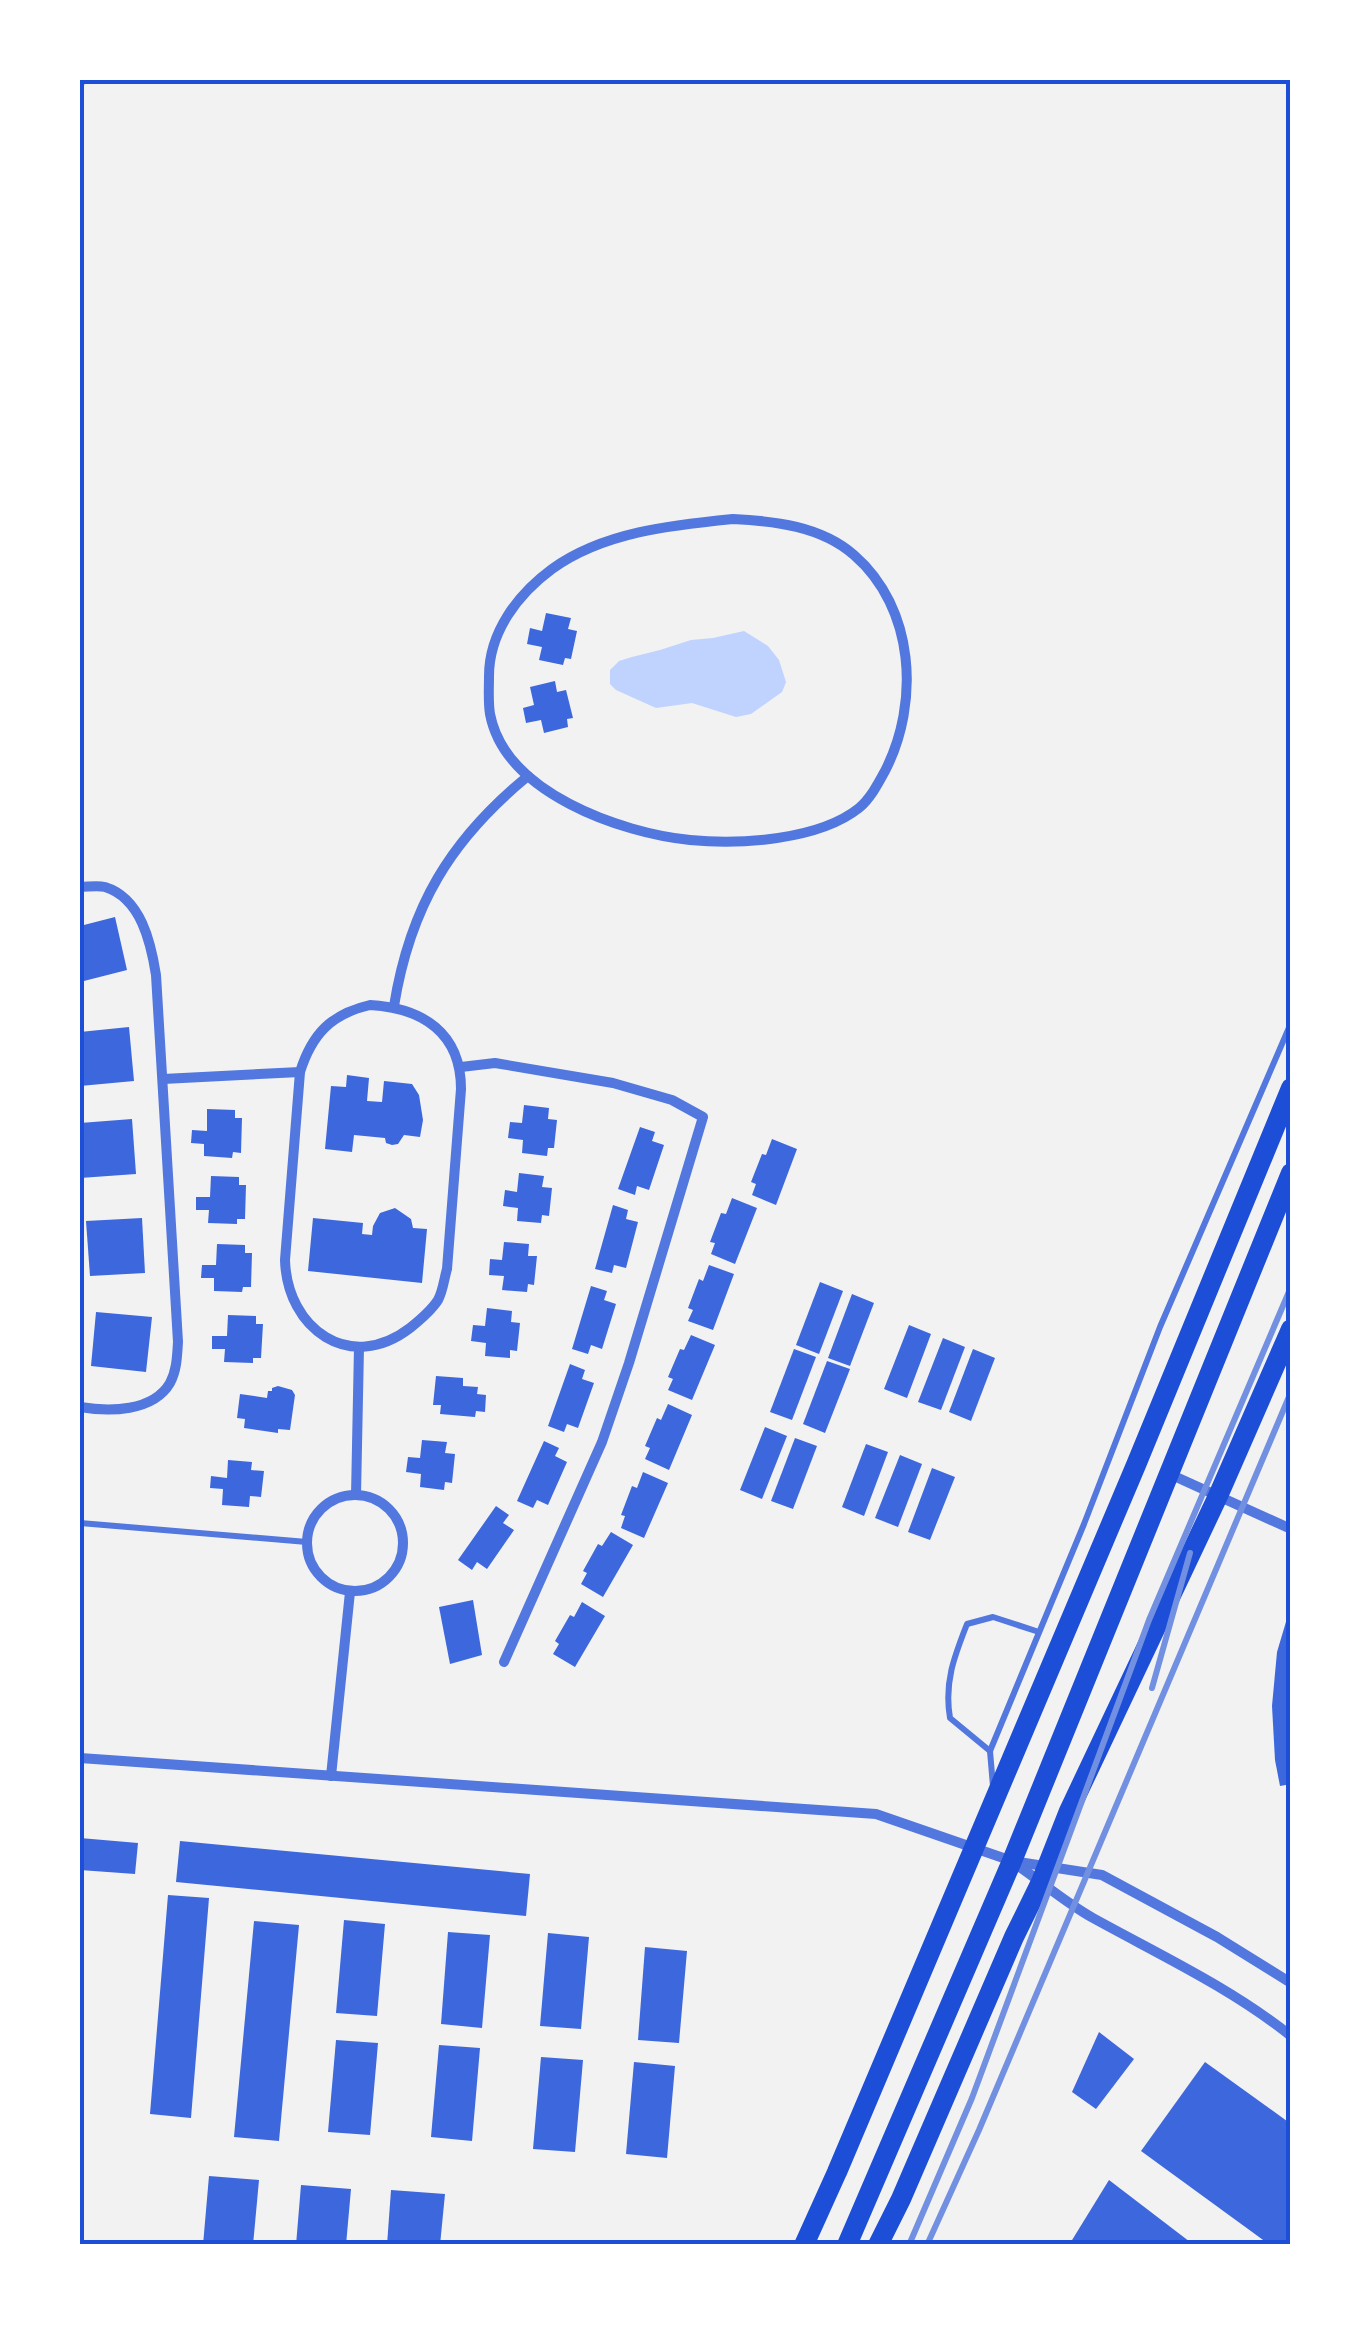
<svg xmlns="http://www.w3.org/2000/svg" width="1371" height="2325" font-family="'DejaVu Sans',sans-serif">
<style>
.water{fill:#bfd3fe}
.building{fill:#3d67dc}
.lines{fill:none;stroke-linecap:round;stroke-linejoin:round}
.service{stroke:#5277de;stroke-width:6}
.minor{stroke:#5277de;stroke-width:10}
.trunk{stroke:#1d4ed8;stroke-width:20}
.rail{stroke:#7290e2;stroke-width:6}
.neatline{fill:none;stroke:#1d4ed8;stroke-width:4}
</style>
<rect width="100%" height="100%" fill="#f2f2f2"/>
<polygon class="water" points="744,631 768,646 779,660 786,682 782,692 751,714 736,717 692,703 656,708 616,690 610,684 610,670 619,661 632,657 660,650 691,640 713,638"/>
<g class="building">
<polygon points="546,613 571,618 568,629 577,631 571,659 565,658 563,665 539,660 542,647 527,644 530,628 542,631"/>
<polygon points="555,681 557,692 566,690 573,718 567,719 568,727 544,733 541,720 526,723 523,708 534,705 530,687"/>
<polygon points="115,917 127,970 80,982 80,926"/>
<polygon points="129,1027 134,1081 80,1086 80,1032"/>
<polygon points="347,1075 369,1078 367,1101 382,1102 384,1081 412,1084 419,1095 423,1120 420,1137 404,1135 398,1144 392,1145 386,1143 385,1138 354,1135 352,1152 325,1149 331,1086 346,1087"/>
<polygon points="524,1105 549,1108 548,1119 557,1120 554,1148 548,1148 547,1156 522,1153 523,1140 508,1138 510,1122 522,1123"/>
<polygon points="207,1109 235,1110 235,1118 242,1118 241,1153 233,1152 232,1158 204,1156 204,1144 191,1143 192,1130 207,1131"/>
<polygon points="132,1119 136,1174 80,1178 80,1123"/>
<polygon points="640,1127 655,1132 652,1141 664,1145 649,1190 637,1186 635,1195 618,1189"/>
<polygon points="772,1139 797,1149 776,1205 752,1195 756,1184 751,1182 762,1154 766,1155"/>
<polygon points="519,1173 544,1176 542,1187 552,1188 549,1216 542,1215 541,1223 517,1221 518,1208 503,1206 505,1190 517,1192"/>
<polygon points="211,1176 239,1177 239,1185 246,1185 245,1219 237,1219 237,1224 208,1223 209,1210 196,1210 196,1197 210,1197"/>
<polygon points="732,1198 757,1208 735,1264 711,1254 715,1243 710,1242 721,1213 726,1214"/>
<polygon points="613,1205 628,1210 626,1219 638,1222 626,1268 614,1265 612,1273 595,1269"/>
<polygon points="395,1208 411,1219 413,1228 427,1229 422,1283 308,1271 313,1218 363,1223 362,1234 372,1235 373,1226 380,1213"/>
<polygon points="142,1218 145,1273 90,1276 86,1221"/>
<polygon points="504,1242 529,1244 528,1256 537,1256 534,1285 528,1284 527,1292 502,1290 504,1276 489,1275 490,1259 502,1260"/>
<polygon points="217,1244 245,1245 245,1253 252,1253 251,1287 243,1287 242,1292 214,1291 214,1278 201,1278 202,1265 216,1265"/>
<polygon points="709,1265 734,1274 713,1330 688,1321 693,1310 688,1308 699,1279 703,1281"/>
<polygon points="820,1282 843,1291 819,1354 796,1345"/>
<polygon points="591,1286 607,1291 604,1300 616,1304 602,1349 591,1345 588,1354 572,1349"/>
<polygon points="852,1294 874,1303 850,1366 828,1358"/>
<polygon points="487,1308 512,1311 511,1322 520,1323 517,1351 510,1350 510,1358 485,1356 486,1343 471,1341 473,1325 485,1326"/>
<polygon points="96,1312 152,1317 146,1372 91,1366"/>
<polygon points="228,1315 256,1316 256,1324 263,1324 261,1358 253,1358 253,1363 224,1362 225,1349 212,1349 212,1336 227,1336"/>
<polygon points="909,1325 931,1334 907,1398 884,1389"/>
<polygon points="691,1335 715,1345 692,1400 668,1390 673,1379 668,1377 680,1349 684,1350"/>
<polygon points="943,1338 965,1347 941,1410 918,1402"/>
<polygon points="794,1349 816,1357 792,1420 770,1412"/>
<polygon points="973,1349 995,1358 971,1421 949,1412"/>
<polygon points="827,1361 850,1369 825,1433 803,1424"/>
<polygon points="570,1364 585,1370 582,1379 594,1383 578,1428 567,1424 564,1432 548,1426"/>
<polygon points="436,1376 463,1378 463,1386 478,1387 477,1394 486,1395 485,1412 476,1411 475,1417 440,1414 441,1405 433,1405"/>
<polygon points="278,1386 292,1390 295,1395 290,1430 278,1429 278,1433 244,1428 245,1419 237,1418 240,1394 267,1398 268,1391 272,1391 272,1388"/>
<polygon points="668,1404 692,1415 669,1470 645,1459 650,1448 645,1446 657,1418 661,1420"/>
<polygon points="765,1427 787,1436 762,1499 740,1490"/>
<polygon points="795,1438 817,1446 793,1509 771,1501"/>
<polygon points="422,1440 447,1442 445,1453 455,1454 452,1483 445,1482 444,1490 420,1487 421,1474 406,1472 408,1457 420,1458"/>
<polygon points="544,1441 559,1448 555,1456 567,1462 548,1505 537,1500 533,1508 517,1501"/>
<polygon points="866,1444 888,1452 864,1516 842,1507"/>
<polygon points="900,1455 922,1464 898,1527 875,1518"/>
<polygon points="228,1460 252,1462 251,1470 264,1471 261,1497 250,1496 249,1507 222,1505 223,1489 210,1488 211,1476 227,1478"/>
<polygon points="932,1468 955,1477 930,1540 908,1532"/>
<polygon points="643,1472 668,1483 644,1538 621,1528 625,1516 621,1515 632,1486 637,1488"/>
<polygon points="496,1506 509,1515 503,1523 514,1530 487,1569 477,1562 472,1570 458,1560"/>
<polygon points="611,1532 633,1545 603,1597 581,1584 587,1573 583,1571 598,1544 602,1546"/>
<polygon points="473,1600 482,1655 450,1664 439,1607"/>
<polygon points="582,1602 605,1616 575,1667 553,1654 559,1644 555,1641 570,1615 574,1617"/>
<polygon points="1291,1605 1291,1784 1280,1786 1275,1760 1272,1706 1277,1652"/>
<polygon points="80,1838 138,1843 135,1874 80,1870"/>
<polygon points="180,1841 530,1874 526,1916 176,1882"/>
<polygon points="168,1895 209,1898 191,2118 150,2114"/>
<polygon points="344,1920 385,1924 377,2016 336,2013"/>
<polygon points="254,1921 299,1925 279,2141 234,2137"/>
<polygon points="448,1932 490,1935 482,2028 441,2024"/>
<polygon points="548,1933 589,1937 581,2029 540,2026"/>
<polygon points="645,1947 687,1951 679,2043 638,2040"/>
<polygon points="1099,2032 1134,2059 1096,2109 1072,2092"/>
<polygon points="336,2040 378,2043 370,2135 328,2132"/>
<polygon points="439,2045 480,2048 472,2141 431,2137"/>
<polygon points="541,2057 583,2060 575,2152 533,2149"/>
<polygon points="634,2062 675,2066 667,2158 626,2154"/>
<polygon points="1205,2062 1291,2124 1291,2245 1270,2245 1141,2151"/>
<polygon points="209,2176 259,2180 253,2245 203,2245"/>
<polygon points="1109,2180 1194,2245 1069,2245"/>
<polygon points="301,2185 351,2189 346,2245 296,2245"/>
<polygon points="391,2190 445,2194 440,2245 387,2245"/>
</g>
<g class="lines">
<g class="service">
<polyline points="80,1523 307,1542"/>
<path d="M990,1751L950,1718C944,1683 954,1657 967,1624L993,1617L1039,1632"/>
<polyline points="993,1786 990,1751 1084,1524 1160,1327 1291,1023"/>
</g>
<g class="minor">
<polyline points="80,81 82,80"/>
<path d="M733,519C774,521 821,526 854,555C915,608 920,703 885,771C878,784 870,799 859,808C819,840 740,845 690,840C621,833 505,793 490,714C488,702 489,688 489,676C489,632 518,594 552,569C603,532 672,525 733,519Z"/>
<path d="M80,887C88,887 97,885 105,887C141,898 151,943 156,975L178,1342C177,1356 177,1370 170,1383C153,1412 109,1412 80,1407"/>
<path d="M370,1005C423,1008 461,1033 461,1089L447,1269C444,1279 443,1291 438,1300C431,1311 420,1320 410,1328C350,1374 287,1329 285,1260L300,1072C312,1034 331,1014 370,1005Z"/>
<path d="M394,1006C410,907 450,840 528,776"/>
<polyline points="461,1067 495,1063 613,1083 672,1100 703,1117 629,1363 602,1442 504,1662"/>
<polyline points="163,1079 300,1072"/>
<polyline points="1174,1476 1291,1529"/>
<polyline points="356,1495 359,1347"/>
<circle cx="355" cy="1543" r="48"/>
<polyline points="80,1758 876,1814 1012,1861 1102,1875 1217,1937 1291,1983"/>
<polyline points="331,1776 350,1592"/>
<path d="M1017,1865C1042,1882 1066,1903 1093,1918C1160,1955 1231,1988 1291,2036"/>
</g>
<g class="trunk">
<polyline points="804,2245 837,2172 1136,1465 1291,1088"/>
<polyline points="847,2245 1012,1861 1291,1173"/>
<polyline points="878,2245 901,2199 1014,1937 1041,1882 1069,1811 1218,1496 1291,1329"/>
</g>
<g class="rail">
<polyline points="1152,1688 1190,1553"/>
<polyline points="909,2245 972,2098 1149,1620 1291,1287"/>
<polyline points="927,2245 979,2130 1291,1392"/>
</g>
</g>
<rect width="1371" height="2325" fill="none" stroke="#ffffff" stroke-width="165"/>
<rect x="82" y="82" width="1206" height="2160" class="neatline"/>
</svg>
